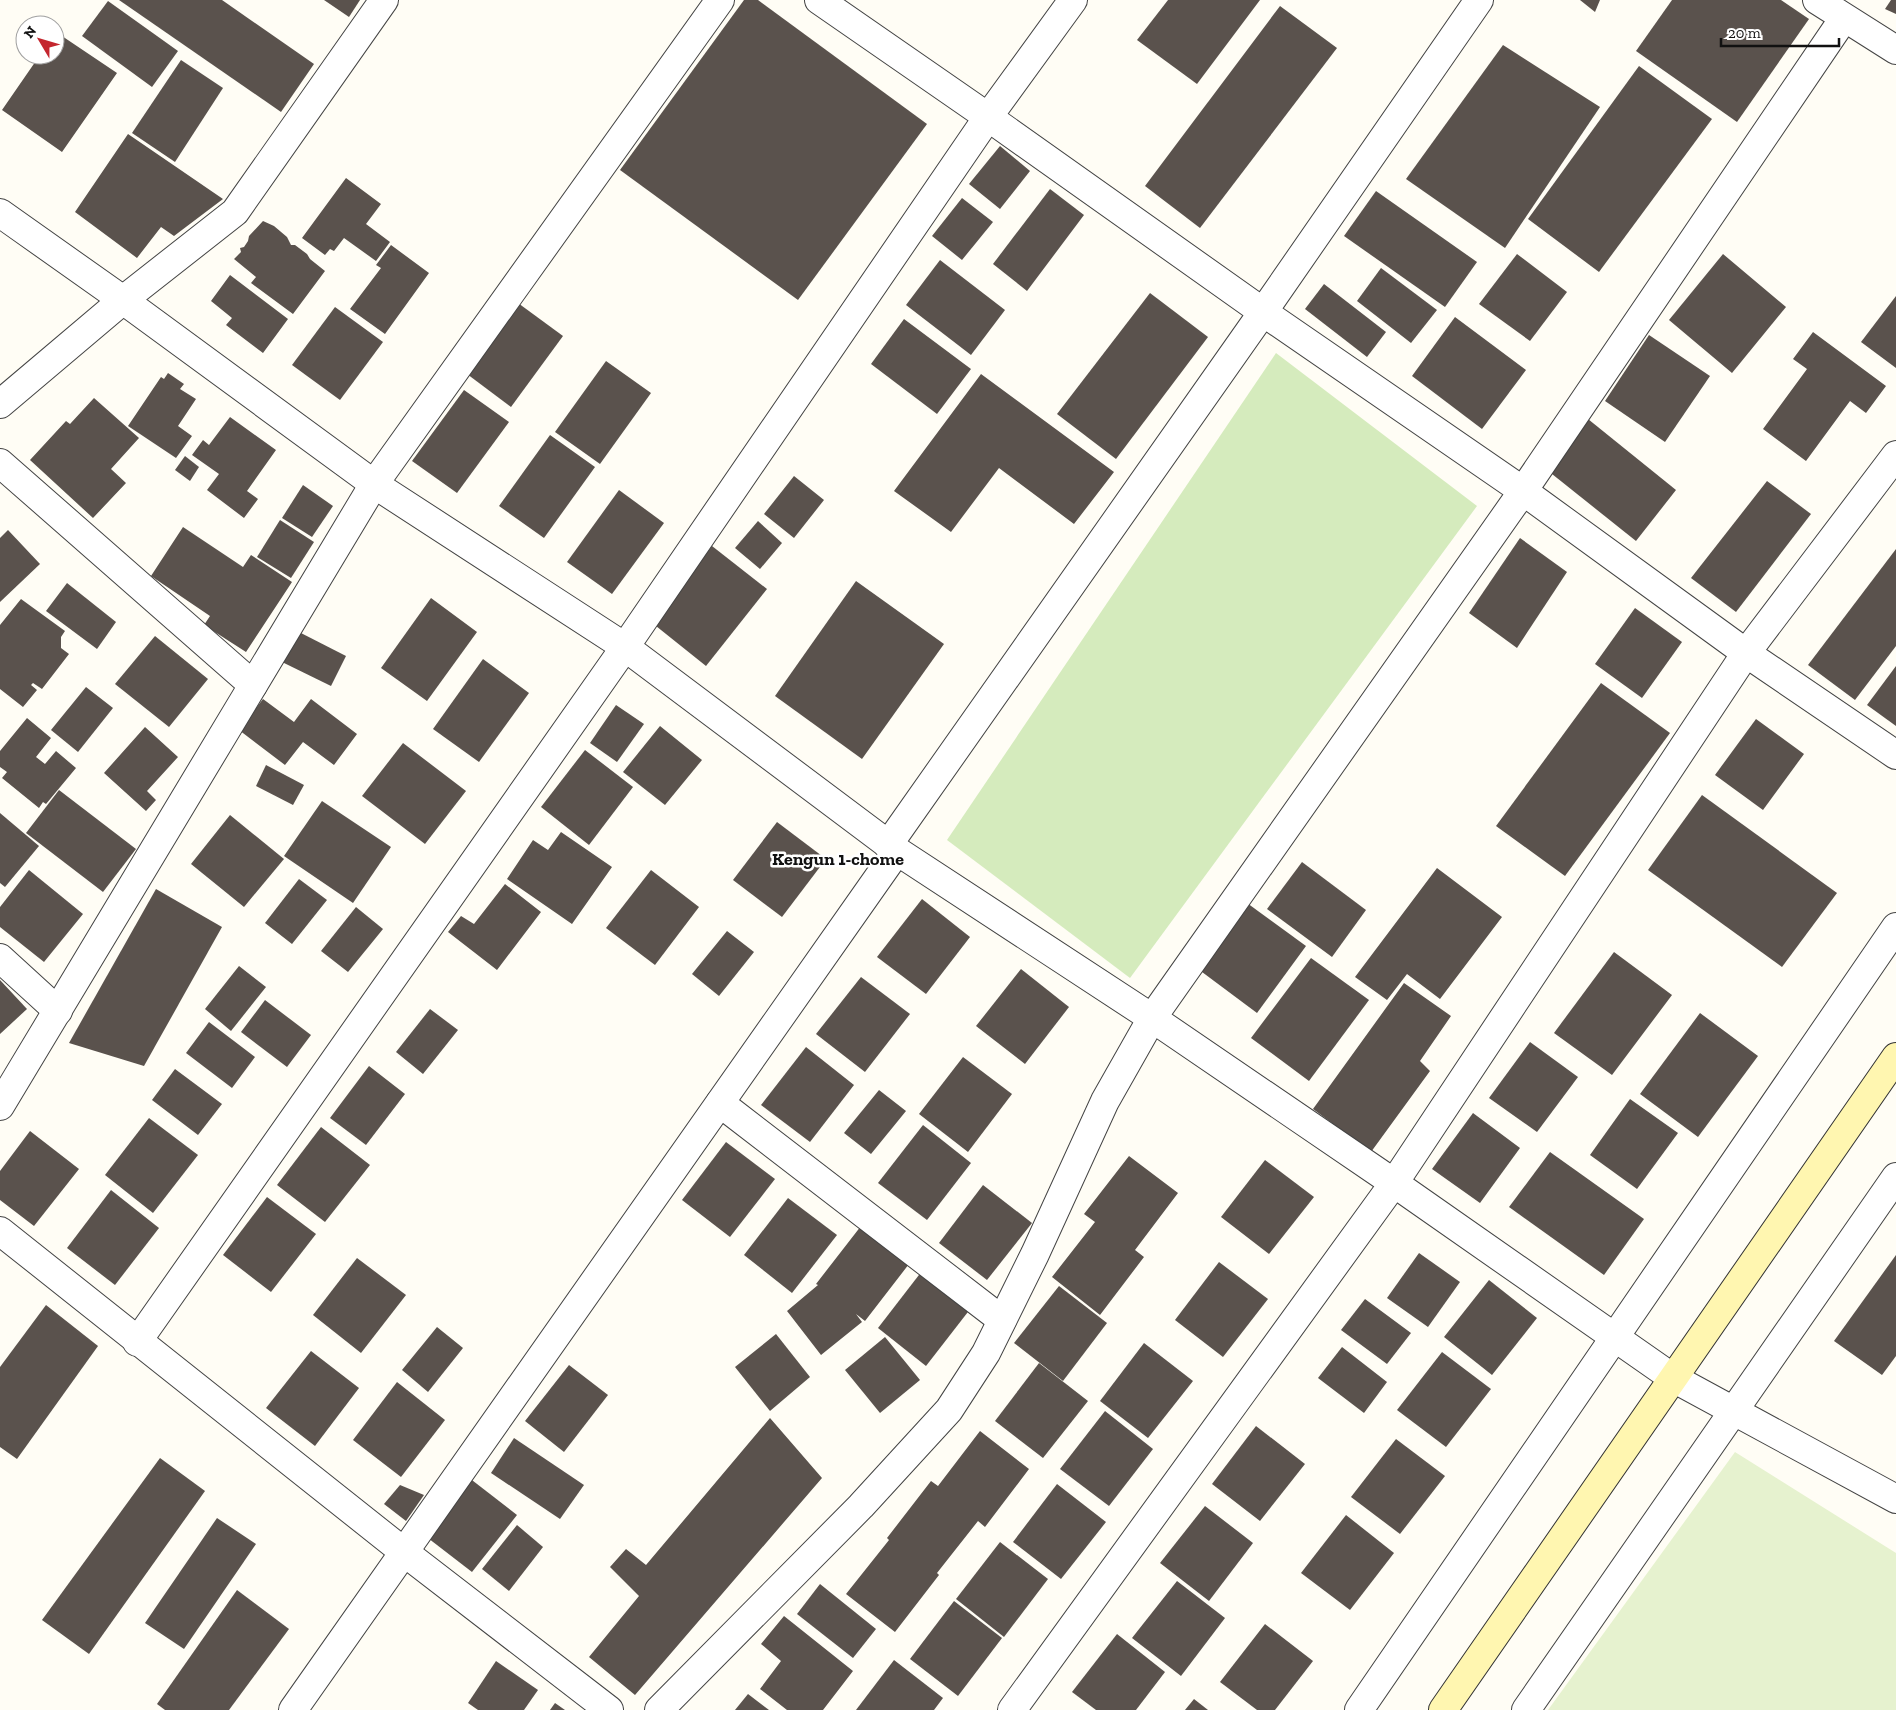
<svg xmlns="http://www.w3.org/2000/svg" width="1896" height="1710" font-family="'Zilla Slab',serif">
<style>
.green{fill:#d5ebbd}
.pitch{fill:#e6f2cf}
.building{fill:#5a524d}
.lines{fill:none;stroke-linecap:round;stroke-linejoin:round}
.street-casing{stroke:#444;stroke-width:30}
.secondary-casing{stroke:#333;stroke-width:30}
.street{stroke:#fff;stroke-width:28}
.secondary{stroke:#fff6b0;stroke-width:28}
.labels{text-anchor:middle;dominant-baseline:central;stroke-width:5;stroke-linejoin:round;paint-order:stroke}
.neighbourhood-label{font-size:18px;font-weight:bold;fill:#111;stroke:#fff}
</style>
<rect width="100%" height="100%" fill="#fffdf5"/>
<polygon class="green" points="1276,353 1477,506 1130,978 947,840"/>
<polygon class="pitch" points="1735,1452 1896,1553 1896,1710 1548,1710"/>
<g class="building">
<polygon points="119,0 222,0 314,64 281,112"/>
<polygon points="324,0 360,0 349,17"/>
<polygon points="744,0 758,0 927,124 798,300 620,170"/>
<polygon points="1168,0 1260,0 1197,84 1137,40"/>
<polygon points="1580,0 1600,0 1595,12"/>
<polygon points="1672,0 1781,0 1809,19 1737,122 1636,51"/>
<polygon points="1891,0 1896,0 1896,14 1885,9"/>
<polygon points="108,1 178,51 152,87 82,36"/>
<polygon points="1280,6 1337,48 1200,228 1145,186"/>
<polygon points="56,32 117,73 62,152 2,110 40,55 55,55"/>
<polygon points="1503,45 1600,107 1505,248 1406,179"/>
<polygon points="181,60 223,88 175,162 132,133"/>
<polygon points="1639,66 1712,119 1599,272 1528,219"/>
<polygon points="128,134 223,199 174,236 161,227 137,258 75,212"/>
<polygon points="1000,146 1030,171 1000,209 969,184"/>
<polygon points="346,178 381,204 366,224 390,242 376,261 344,238 334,251 330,249 325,255 302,238"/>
<polygon points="1050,189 1084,215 1027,291 993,264"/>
<polygon points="1376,191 1477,262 1445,307 1344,236"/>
<polygon points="962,198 993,222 962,260 932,236"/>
<polygon points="263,221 274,226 287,237 291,245 295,245 307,254 310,259 325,271 293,314 251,283 256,277 234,259 241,252 240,248 244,247 248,241 249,236"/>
<polygon points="391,245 429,273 385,334 350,309 381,268 376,265"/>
<polygon points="1517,254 1567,292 1530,341 1479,304"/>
<polygon points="1723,254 1786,307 1732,373 1669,320"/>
<polygon points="940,260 1005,310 971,355 906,305"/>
<polygon points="1381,268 1437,310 1411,343 1357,301"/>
<polygon points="230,275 288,319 263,353 226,325 232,318 211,301"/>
<polygon points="1324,284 1386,332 1367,357 1305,309"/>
<polygon points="1150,293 1208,337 1116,459 1057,414"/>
<polygon points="1896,296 1896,368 1861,342"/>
<polygon points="518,303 563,336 511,407 467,374"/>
<polygon points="335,307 383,342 340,400 292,365"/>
<polygon points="1455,317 1526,370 1482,429 1412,376"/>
<polygon points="904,319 971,369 937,414 871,364"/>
<polygon points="1813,332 1886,386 1866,413 1850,401 1806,461 1763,429 1807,369 1793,359"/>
<polygon points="1649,335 1710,376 1665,442 1605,401"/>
<polygon points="606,361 651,393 600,464 555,432"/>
<polygon points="168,373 184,384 180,389 196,399 178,426 192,436 176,458 128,426 161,377 164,379"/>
<polygon points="981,374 1114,472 1074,524 999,468 951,532 894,491"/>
<polygon points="464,390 509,422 457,493 412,461"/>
<polygon points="94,398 139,438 111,469 126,483 93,518 30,460 66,421 70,424"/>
<polygon points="230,417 276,450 247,491 258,499 244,518 207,490 219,474 192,455 203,440 209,445"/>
<polygon points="1588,419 1676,490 1636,541 1547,470"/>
<polygon points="550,435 595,467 544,538 499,506"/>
<polygon points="185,456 199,467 190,481 175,470"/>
<polygon points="794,476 824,500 794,538 764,514"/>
<polygon points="1767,481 1811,514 1736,612 1691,578"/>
<polygon points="303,485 333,506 312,537 282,518"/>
<polygon points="619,490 664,523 612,594 567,562"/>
<polygon points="280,520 314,542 291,578 257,557"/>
<polygon points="758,521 782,543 760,569 735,548"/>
<polygon points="183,527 243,567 251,555 292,582 246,652 204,625 210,616 151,576"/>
<polygon points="8,530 40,564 0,602 0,538"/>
<polygon points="1520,538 1567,572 1517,648 1469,613"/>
<polygon points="712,546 767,589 706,666 651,622"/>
<polygon points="1896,549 1896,646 1855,700 1808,665"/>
<polygon points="856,581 944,644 862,759 775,696"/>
<polygon points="67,583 116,622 97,649 46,611"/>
<polygon points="431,598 477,632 427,701 381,668"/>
<polygon points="21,599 65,631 61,637 61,648 69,654 42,689 33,683 31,685 37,690 23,707 0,689 0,625"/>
<polygon points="1635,608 1682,642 1642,698 1595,664"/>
<polygon points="297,631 346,656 331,686 282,662"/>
<polygon points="155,636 208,679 169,727 115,684"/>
<polygon points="483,659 529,693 479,762 433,729"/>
<polygon points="1896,666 1896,726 1867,705"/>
<polygon points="1601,683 1670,733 1565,876 1496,826"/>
<polygon points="86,687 113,708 78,752 51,730"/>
<polygon points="263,699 294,722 311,699 357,734 334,765 303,742 285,765 239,730"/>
<polygon points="616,705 644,724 617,762 590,743"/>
<polygon points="27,718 51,738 36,757 45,764 56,751 76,768 46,804 43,802 39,808 2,778 7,772 0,767 0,751"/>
<polygon points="1756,719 1804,754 1763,810 1715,775"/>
<polygon points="660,726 702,760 665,805 623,772"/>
<polygon points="145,727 178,757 147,791 156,800 146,811 104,773"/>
<polygon points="403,743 466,791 425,844 362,796"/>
<polygon points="585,750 633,787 589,845 541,807"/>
<polygon points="266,765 304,785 293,805 256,786"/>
<polygon points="59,790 136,849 103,892 26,833"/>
<polygon points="1702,795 1837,893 1782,967 1648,870"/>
<polygon points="322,801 391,847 353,903 284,856"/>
<polygon points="0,813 39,846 5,887 0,883"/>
<polygon points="230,815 284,859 244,907 191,864"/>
<polygon points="777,822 826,859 782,917 733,880"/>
<polygon points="561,832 612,867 572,924 507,879 533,840 548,850"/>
<polygon points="1302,862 1366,910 1332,957 1267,909"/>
<polygon points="1437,868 1502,917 1440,999 1407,974 1387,1000 1355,977"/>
<polygon points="29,870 83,914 44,962 0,927 0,907"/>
<polygon points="651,870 699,907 655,965 606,928"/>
<polygon points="299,879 327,900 292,944 265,923"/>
<polygon points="505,884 541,912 497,970 448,932 461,916 474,924"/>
<polygon points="156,889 222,927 144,1066 69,1043"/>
<polygon points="922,899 970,937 926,994 877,957"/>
<polygon points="1247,903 1306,946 1257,1013 1198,969"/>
<polygon points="356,907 383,929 348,972 321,951"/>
<polygon points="727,931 754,952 719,996 692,974"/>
<polygon points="1614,952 1672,995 1612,1075 1554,1033"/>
<polygon points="1311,958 1369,1000 1309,1081 1251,1038"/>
<polygon points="239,966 266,987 231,1031 205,1009"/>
<polygon points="1021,969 1069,1007 1025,1064 976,1026"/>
<polygon points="861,977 910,1014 865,1072 816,1034"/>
<polygon points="0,980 27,1009 0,1034"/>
<polygon points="1404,983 1451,1016 1420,1061 1430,1071 1371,1152 1313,1109"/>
<polygon points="265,1000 311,1035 287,1067 241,1032"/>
<polygon points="430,1009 458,1030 423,1074 396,1052"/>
<polygon points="1700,1013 1758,1056 1698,1137 1640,1094"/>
<polygon points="209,1022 255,1057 232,1088 186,1053"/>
<polygon points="1530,1042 1578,1077 1537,1132 1489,1098"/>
<polygon points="806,1047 854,1085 810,1142 761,1105"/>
<polygon points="963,1057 1012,1094 968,1152 919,1114"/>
<polygon points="369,1066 405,1094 366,1145 330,1118"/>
<polygon points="175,1069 222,1104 198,1135 152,1100"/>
<polygon points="879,1090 906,1111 871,1154 844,1133"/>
<polygon points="1630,1099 1678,1133 1637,1189 1590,1155"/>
<polygon points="1473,1113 1520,1148 1480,1203 1432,1169"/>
<polygon points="149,1118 198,1155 153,1213 105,1175"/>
<polygon points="923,1125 971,1163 927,1220 878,1183"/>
<polygon points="321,1127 370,1165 325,1222 277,1185"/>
<polygon points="30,1131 79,1169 34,1226 0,1200 0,1171"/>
<polygon points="726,1142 775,1179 730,1237 682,1200"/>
<polygon points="1550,1152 1644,1219 1604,1275 1509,1207"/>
<polygon points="1129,1156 1178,1193 1135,1250 1144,1257 1100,1315 1052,1277 1095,1222 1084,1214"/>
<polygon points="1265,1160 1314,1197 1269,1254 1221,1217"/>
<polygon points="983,1185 1032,1223 987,1280 939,1243"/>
<polygon points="111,1190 159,1228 115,1285 67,1248"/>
<polygon points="267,1197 316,1234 271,1292 223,1255"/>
<polygon points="788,1198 837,1235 792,1293 744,1255"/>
<polygon points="861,1226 909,1264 865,1321 856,1314 862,1322 821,1355 787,1311 818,1285 816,1284"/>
<polygon points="1419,1253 1460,1282 1428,1327 1387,1298"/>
<polygon points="1896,1255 1896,1356 1882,1375 1834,1341"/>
<polygon points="357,1258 406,1295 361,1353 313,1315"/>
<polygon points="1219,1262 1268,1299 1223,1357 1175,1320"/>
<polygon points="922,1271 971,1308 926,1366 878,1328"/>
<polygon points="1489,1280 1537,1318 1492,1375 1444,1337"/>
<polygon points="1059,1286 1107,1323 1063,1381 1014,1343"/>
<polygon points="1365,1299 1411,1333 1387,1364 1341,1330"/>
<polygon points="46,1305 98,1346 17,1459 0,1447 0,1367"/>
<polygon points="437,1327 463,1348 428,1392 402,1370"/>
<polygon points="776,1334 810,1377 770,1411 735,1367"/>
<polygon points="885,1337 920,1380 880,1413 845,1370"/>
<polygon points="1144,1343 1193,1381 1148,1438 1100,1401"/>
<polygon points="1342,1347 1387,1382 1364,1413 1318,1378"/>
<polygon points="311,1351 359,1388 315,1446 266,1408"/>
<polygon points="1442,1352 1491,1389 1446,1447 1397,1410"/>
<polygon points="1039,1363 1088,1401 1043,1458 995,1421"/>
<polygon points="569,1365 608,1395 564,1452 525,1421"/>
<polygon points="397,1382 445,1420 401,1477 353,1440"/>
<polygon points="1105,1411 1153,1449 1109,1506 1060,1469"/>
<polygon points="770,1418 822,1478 635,1695 589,1657 639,1596 610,1567 626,1549 646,1565"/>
<polygon points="1256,1426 1305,1464 1260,1521 1212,1484"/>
<polygon points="980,1431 1029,1469 985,1527 978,1521 937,1573 939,1575 895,1632 846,1594 889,1540 887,1538 931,1481 938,1486"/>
<polygon points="514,1438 584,1485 560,1519 491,1473"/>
<polygon points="1396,1439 1445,1476 1400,1534 1351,1497"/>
<polygon points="160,1458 205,1491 89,1654 42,1620"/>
<polygon points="468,1477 517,1515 472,1572 424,1535"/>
<polygon points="1057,1484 1106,1522 1061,1579 1013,1542"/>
<polygon points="400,1485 424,1495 406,1521 384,1504"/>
<polygon points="1205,1506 1253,1543 1209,1601 1160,1563"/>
<polygon points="1346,1515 1394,1553 1350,1610 1301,1573"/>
<polygon points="217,1518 256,1544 184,1649 145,1623"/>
<polygon points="517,1525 543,1547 509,1591 482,1569"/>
<polygon points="1000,1542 1048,1579 1004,1637 956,1599"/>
<polygon points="1177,1581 1225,1618 1181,1676 1132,1638"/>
<polygon points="820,1584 876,1629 853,1658 797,1614"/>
<polygon points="237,1590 289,1629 229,1710 165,1710 157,1704"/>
<polygon points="954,1601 1002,1638 958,1696 910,1659"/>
<polygon points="784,1616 853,1671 823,1710 787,1710 760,1689 781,1661 761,1644"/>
<polygon points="1265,1624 1313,1661 1275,1710 1257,1710 1220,1682"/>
<polygon points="1117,1634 1165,1672 1136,1710 1096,1710 1072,1692"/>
<polygon points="894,1660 943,1698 934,1710 856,1710"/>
<polygon points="496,1661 538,1690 524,1710 478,1710 468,1703"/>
<polygon points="748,1694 769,1710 735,1710"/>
<polygon points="1194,1699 1208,1710 1185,1710"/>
<polygon points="555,1703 565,1710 550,1710"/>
</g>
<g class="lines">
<defs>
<g id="street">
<polyline points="819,0 988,117 1263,312 1523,491 1746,653 1896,755"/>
<polyline points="1817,0 1896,50"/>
<polyline points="0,213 123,300 374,484 625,647 897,851 1152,1018 1394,1183 1673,1378 1896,1499"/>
<polyline points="0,404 123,300 235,212 384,0"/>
<polyline points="0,463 253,685"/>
<polyline points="888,845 1263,312 1479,0"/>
<polyline points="0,958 58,1011"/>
<polyline points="720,1103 1002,1320"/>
<polyline points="0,1106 374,484 720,0"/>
<polyline points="0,1231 404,1552 609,1710"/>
<polyline points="137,1342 625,647 988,117 1073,0"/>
<polyline points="293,1710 897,851"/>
<polyline points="659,1710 861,1506 949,1410 986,1353 1035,1254 1105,1101 1152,1018 1523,491 1844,18"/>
<polyline points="1012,1710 1394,1183 1746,653 1896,455"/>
<polyline points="1359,1710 1896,927"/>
<polyline points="1526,1710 1896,1177"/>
</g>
<polyline id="secondary" points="1443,1710 1896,1057"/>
</defs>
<use href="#street" class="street-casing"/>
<use href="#secondary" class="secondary-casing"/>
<use href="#street" class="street"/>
<use href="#secondary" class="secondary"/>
</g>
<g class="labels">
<g class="neighbourhood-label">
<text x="838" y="859">Kengun 1-chome</text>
</g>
</g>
<g transform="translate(40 40) rotate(308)"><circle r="24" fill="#ffffff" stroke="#a0a0a0"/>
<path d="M0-4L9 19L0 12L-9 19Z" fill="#c4262e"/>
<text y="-8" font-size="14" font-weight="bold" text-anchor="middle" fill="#111111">N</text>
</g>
<path d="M1721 38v8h118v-8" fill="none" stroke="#111111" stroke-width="2.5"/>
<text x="1728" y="38" font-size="15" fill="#111111" stroke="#ffffff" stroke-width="4" paint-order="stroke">20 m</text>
</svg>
